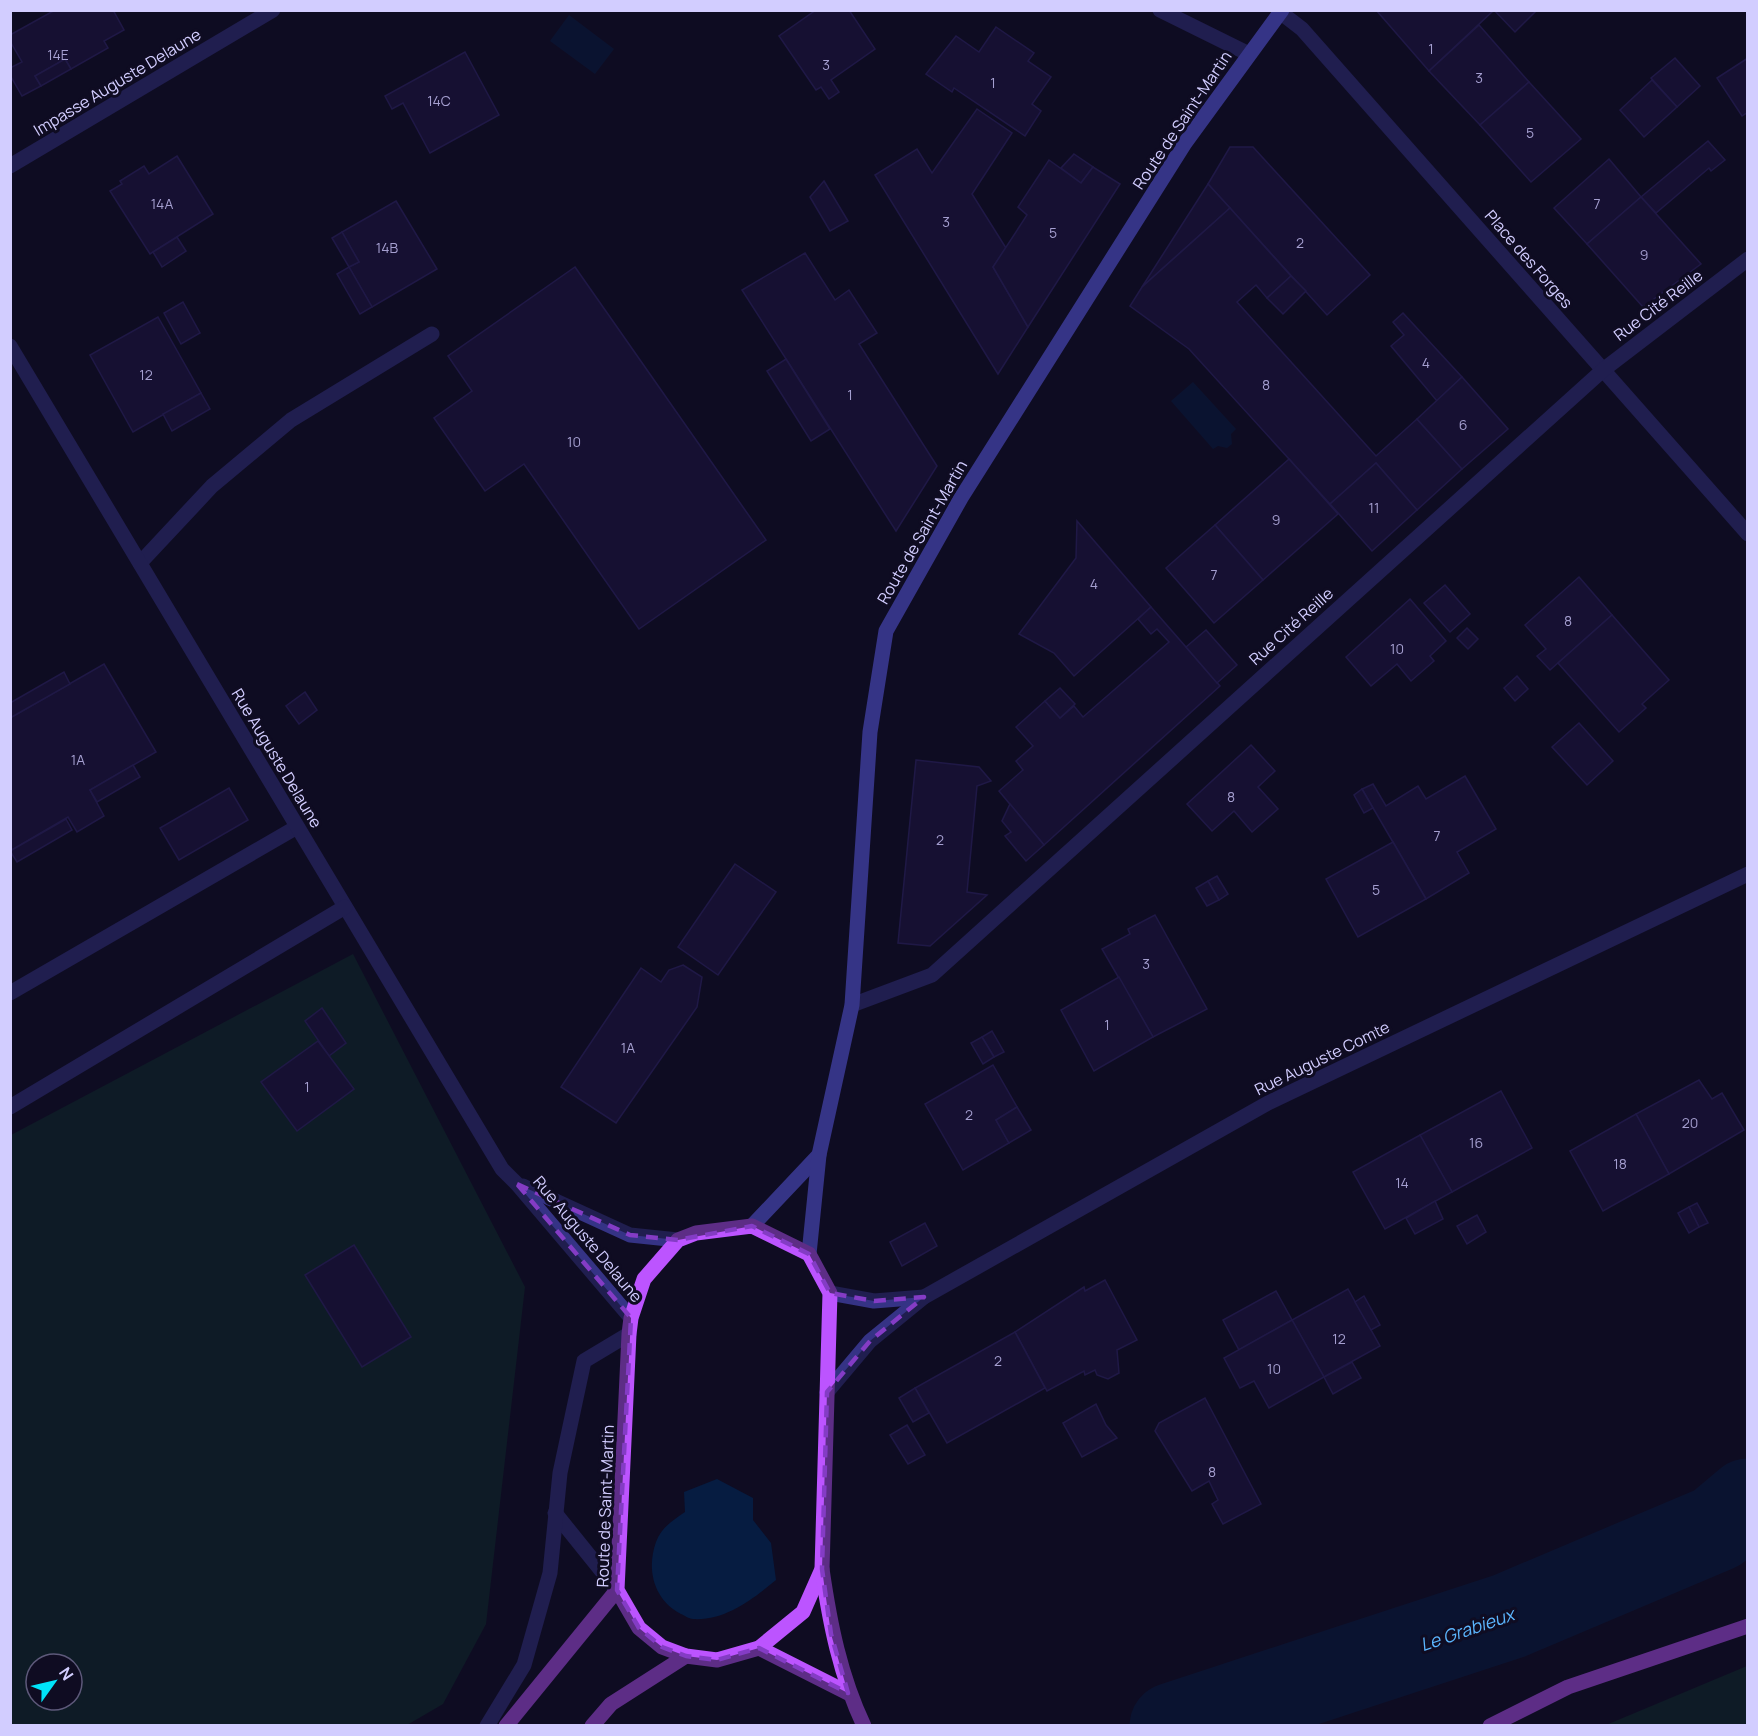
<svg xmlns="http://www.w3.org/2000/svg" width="1758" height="1736" font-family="Manrope,sans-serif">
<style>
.green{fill:#0e2d2b;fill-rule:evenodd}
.water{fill:#061c41}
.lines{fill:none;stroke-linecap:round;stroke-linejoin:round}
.river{stroke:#061c41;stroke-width:87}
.building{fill:#1f1645;stroke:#342772;stroke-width:1.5}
.lane{stroke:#353385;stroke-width:15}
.street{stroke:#353385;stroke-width:15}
.secondary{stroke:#6564ff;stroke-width:15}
.primary{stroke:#bc54ff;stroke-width:15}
.marked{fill:none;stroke:#843cc5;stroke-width:4.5;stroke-dasharray:12 8;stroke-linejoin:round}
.labels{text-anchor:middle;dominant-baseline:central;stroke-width:6;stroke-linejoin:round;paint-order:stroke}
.number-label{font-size:14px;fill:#a59fd0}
.street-label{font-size:16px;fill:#d2cdff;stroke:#0f0c22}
.water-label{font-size:18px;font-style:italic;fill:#5bb6ff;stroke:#0f0c22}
</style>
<rect width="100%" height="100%" fill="#0f0c22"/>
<g class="green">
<path d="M353,954L525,1287L486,1624L443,1704L407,1725L11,1726V1135ZM36,1664H72V1700H36Z"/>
<polygon points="1747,1666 1747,1725 1606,1725"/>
</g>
<g class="water">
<polygon points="569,15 614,49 595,74 550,41"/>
<polygon points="1193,382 1236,429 1231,434 1232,444 1227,448 1218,446 1213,449 1171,401"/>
<path d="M717,1479L753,1498V1520L771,1543L776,1580C753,1599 725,1621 693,1619C689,1619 684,1615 681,1614C654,1600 646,1570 656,1542C661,1528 673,1520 685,1512L684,1492Z"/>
</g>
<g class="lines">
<polyline class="river" points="1173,1726 1509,1616 1717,1528 1748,1502"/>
</g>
<g class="building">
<polygon points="55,10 113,10 124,30 104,41 108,48 71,69 65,59 35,76 41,86 22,96 10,75 10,68 22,62 10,41 10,35"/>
<polygon points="816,10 849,10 875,49 831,80 839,92 829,99 821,87 816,90 779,36"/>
<polygon points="1376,10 1457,11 1494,10 1429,71"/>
<polygon points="1494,10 1537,10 1515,32"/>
<polygon points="1479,25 1529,82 1480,125 1429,71"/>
<polygon points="996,27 1034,53 1028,61 1051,77 1032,104 1041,111 1025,136 954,88 952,92 926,74 956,36 979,52"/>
<polygon points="465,52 499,115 430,153 403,103 392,109 385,96"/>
<polygon points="1675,58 1700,86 1677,107 1651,78"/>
<polygon points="1748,58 1748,112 1742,116 1717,78"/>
<polygon points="65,59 71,69 41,86 35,76"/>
<polygon points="1652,80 1677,107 1644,137 1620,110"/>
<polygon points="1529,82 1581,139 1531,182 1480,125"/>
<polygon points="977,109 1012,133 972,194 1006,248 993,267 1028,327 998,374 875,175 917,149 932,173"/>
<polygon points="1708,141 1725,160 1711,171 1709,168 1656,213 1641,197"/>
<polygon points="1230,147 1253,147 1370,275 1327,315 1208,184"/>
<polygon points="1074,154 1093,167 1081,183 1061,168"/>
<polygon points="177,156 213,214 150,254 110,191 122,184 120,181 144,166 149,174"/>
<polygon points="1609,159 1641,197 1587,244 1554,208"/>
<polygon points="1049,160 1081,183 1093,167 1120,184 1028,327 993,267 1027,215 1018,207"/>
<polygon points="824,181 848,221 830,231 810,197"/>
<polygon points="1208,184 1230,208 1142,287"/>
<polygon points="1641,197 1701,264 1643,307 1587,244"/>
<polygon points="396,201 437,269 372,307 349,267 359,262 342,232"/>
<polygon points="1230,208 1291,276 1267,298 1256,285 1237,302 1376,456 1417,419 1462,469 1417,510 1376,463 1330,504 1189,349 1130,306 1142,287"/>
<polygon points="342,232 359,262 349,267 332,238"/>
<polygon points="177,237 186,251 162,267 153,252"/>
<polygon points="805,253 835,300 849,290 877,333 859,344 937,466 896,531 742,290"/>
<polygon points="349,267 372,307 360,314 337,274"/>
<polygon points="575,267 766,540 639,629 524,464 485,491 434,418 472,391 448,356"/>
<polygon points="1291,276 1306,291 1283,314 1267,298"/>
<polygon points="183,302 200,333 181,344 164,313"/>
<polygon points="1403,313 1462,377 1437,401 1391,346 1404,335 1393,322"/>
<polygon points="158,317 201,393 133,432 90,355"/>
<polygon points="786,359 830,429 811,441 767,371"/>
<polygon points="1462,377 1508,429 1462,469 1417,419"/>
<polygon points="201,393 210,409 172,431 163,414"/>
<polygon points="1289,459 1338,514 1263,580 1215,525"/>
<polygon points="1376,463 1417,510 1372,551 1330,504"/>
<polygon points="1077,521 1151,607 1074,676 1054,653 1019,634 1076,558"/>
<polygon points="1215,525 1263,580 1214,623 1166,568"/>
<polygon points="1579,577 1612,615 1550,670 1537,656 1546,649 1525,625"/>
<polygon points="1445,585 1470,614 1450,632 1424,603"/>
<polygon points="1410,599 1446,641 1430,656 1434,661 1411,681 1397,664 1371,686 1346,657"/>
<polygon points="1151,607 1220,686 1044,845 999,791 1023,770 1016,761 1033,746 1016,727 1045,701 1060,718 1074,706 1083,717 1169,642 1157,629 1151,634 1138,619"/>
<polygon points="1612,615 1669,680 1642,704 1646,708 1619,732 1558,663"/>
<polygon points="1467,628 1478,639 1468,649 1457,638"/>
<polygon points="1206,630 1237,665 1217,683 1186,647"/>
<polygon points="104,664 156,752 90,790 104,816 77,832 68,817 10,851 10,718"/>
<polygon points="64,672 70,684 10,718 10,703"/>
<polygon points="1517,676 1528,689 1515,701 1504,688"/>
<polygon points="1060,688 1075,704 1060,718 1045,701"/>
<polygon points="305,692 317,710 299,724 286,706"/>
<polygon points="1579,723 1613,761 1587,785 1552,747"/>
<polygon points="1251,745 1275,771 1258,787 1278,809 1252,832 1234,811 1212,831 1187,804"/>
<polygon points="916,760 979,767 991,781 977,786 967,892 987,895 930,946 898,943"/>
<polygon points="133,765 140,777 97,802 90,790"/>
<polygon points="1465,776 1496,829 1457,852 1469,873 1426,899 1362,789 1373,784 1386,806 1418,786 1426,799"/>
<polygon points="229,788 248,820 179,860 160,828"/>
<polygon points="1362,789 1373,808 1364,813 1354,795"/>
<polygon points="1010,804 1044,845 1026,861 1005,836 1011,832 1002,821"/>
<polygon points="66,819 72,830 17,862 10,851"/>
<polygon points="1393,842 1426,899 1358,937 1326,879"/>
<polygon points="735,864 776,892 718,975 678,947"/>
<polygon points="1217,876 1228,894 1219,900 1208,881"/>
<polygon points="1208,881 1219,900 1207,906 1196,888"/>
<polygon points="1155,915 1207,1009 1153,1037 1102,949 1130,934 1128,929"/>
<polygon points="683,965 702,977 697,1007 616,1123 561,1087 641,968 661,982 669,970"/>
<polygon points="1119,977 1153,1037 1094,1071 1061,1010"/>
<polygon points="322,1008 346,1043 329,1056 305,1021"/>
<polygon points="992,1031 1004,1052 994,1057 982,1037"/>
<polygon points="982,1037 994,1057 983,1064 971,1043"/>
<polygon points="318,1041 354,1089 297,1131 261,1082"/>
<polygon points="993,1065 1017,1107 996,1120 1009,1143 963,1170 925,1104"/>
<polygon points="1699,1080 1712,1099 1722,1093 1744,1130 1669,1174 1636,1114"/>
<polygon points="1501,1091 1532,1148 1452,1192 1420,1135"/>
<polygon points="1017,1107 1031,1130 1009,1143 996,1120"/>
<polygon points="1636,1114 1669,1174 1603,1211 1570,1151"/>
<polygon points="1420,1135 1452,1192 1385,1229 1353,1172"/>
<polygon points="1435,1201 1443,1219 1415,1234 1406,1218"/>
<polygon points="1697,1203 1708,1223 1699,1227 1689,1207"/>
<polygon points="1689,1207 1699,1227 1689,1233 1678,1213"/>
<polygon points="1477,1215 1486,1232 1467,1244 1457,1226"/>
<polygon points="925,1223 937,1246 902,1266 890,1242"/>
<polygon points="354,1245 411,1337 362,1367 305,1275"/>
<polygon points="1105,1280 1137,1340 1117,1350 1119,1373 1108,1379 1097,1375 1095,1370 1085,1375 1084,1371 1047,1391 1015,1332 1084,1287 1085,1291"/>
<polygon points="1348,1289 1380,1346 1324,1377 1292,1320"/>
<polygon points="1276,1291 1292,1320 1239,1350 1223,1320"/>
<polygon points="1364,1296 1380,1325 1371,1330 1355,1302"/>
<polygon points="1292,1320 1324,1377 1269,1408 1254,1381 1240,1388 1224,1358"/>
<polygon points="1015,1332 1045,1388 947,1443 915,1388"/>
<polygon points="1352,1362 1361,1378 1333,1394 1324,1377"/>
<polygon points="915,1388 929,1413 913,1422 899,1398"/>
<polygon points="1205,1398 1261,1504 1223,1524 1212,1504 1218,1500 1209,1481 1192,1491 1155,1431 1159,1423"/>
<polygon points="1096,1404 1106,1425 1117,1438 1082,1457 1063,1423"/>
<polygon points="907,1425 925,1455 908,1464 890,1435"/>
</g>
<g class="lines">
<g class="lane">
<polyline points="140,563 212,486 291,420 432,334"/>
<polyline points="10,993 297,827"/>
<polyline points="555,1513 617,1590"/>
<polyline points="487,1726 524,1665 550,1573 560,1473 584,1361 629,1334"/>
</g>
<g class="street">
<polyline points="1160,10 1249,54"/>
<polyline points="1280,12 1302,29 1748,534"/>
<polyline points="10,166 273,10"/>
<polyline points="10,346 502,1169 517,1184 631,1318"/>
<polyline points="852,1005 932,975 1603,370 1748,259"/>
<polyline points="10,1107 345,907"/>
<polyline points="523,1186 630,1235 678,1240"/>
<polyline points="830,1293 874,1301 924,1297"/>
<polyline points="827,1392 870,1341 924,1297 1268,1103 1748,874"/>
</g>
<g class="secondary">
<polyline points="752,1226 819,1155"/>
<polyline points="809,1254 819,1155 852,1005 870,732 886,631 961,498 1185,143 1282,10"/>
</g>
<g class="primary">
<polygon points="752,1226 809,1254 830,1293 822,1569 803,1612 759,1648 717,1660 686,1656 662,1647 639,1628 617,1590 629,1334 631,1318 644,1279 678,1240 696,1233"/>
<path d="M822,1569C830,1624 840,1675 864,1726"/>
<polyline points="759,1648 848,1693"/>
<polyline points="506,1726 617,1590"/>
<polyline points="592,1726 611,1704 686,1656"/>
<polyline points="1490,1726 1568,1687 1748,1626"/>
</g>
</g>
<path d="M0 0H1758V1736H0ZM517,1184L630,1235L678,1240L752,1226L809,1254L830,1293L874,1301L924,1297L870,1341L827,1392L822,1569L831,1634L848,1693L759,1648L717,1660L686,1656L662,1647L639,1628L617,1590L631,1318Z" fill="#0f0c22" fill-opacity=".55" fill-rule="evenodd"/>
<path class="marked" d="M517,1184L630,1235L678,1240L752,1226L809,1254L830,1293L874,1301L924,1297L870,1341L827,1392L822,1569L831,1634L848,1693L759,1648L717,1660L686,1656L662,1647L639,1628L617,1590L631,1318Z"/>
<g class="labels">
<g class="number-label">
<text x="1431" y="48">1</text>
<text x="58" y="54">14E</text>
<text x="826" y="64">3</text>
<text x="1479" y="77">3</text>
<text x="993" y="82">1</text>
<text x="439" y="100">14C</text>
<text x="1530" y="132">5</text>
<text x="162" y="203">14A</text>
<text x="1597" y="203">7</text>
<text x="946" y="221">3</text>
<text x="1053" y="232">5</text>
<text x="1300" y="242">2</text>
<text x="387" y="247">14B</text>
<text x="1644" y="254">9</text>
<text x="1426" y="362">4</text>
<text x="146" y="374">12</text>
<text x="1266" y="384">8</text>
<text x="850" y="394">1</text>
<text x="1463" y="424">6</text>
<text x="574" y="441">10</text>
<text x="1374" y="507">11</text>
<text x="1276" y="519">9</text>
<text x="1214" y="574">7</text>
<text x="1094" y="583">4</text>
<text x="1568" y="620">8</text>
<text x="1397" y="648">10</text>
<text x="78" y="759">1A</text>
<text x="1231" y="796">8</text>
<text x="1437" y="835">7</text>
<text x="940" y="839">2</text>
<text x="1376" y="889">5</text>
<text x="1146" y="963">3</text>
<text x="1107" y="1024">1</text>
<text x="628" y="1047">1A</text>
<text x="307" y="1086">1</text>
<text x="969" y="1114">2</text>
<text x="1690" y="1122">20</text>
<text x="1476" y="1142">16</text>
<text x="1620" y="1163">18</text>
<text x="1402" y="1182">14</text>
<text x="1339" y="1338">12</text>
<text x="998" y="1360">2</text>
<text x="1274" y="1368">10</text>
<text x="1212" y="1471">8</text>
</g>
<g class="street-label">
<text transform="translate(117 82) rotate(-31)">Impasse Auguste Delaune</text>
<text transform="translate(1182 120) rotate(-56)">Route de Saint-Martin</text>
<text transform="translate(1529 259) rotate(49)">Place des Forges</text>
<text transform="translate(1658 305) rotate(-37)">Rue Cité Reille</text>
<text transform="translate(922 532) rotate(-60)">Route de Saint-Martin</text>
<text transform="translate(1291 626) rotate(-42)">Rue Cité Reille</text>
<text transform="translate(277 758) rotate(59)">Rue Auguste Delaune</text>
<text transform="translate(1322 1058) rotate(-26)">Rue Auguste Comte</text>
<text transform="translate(588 1239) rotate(50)">Rue Auguste Delaune</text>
<text transform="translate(605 1506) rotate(-88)">Route de Saint-Martin</text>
</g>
<g class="water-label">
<text transform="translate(1467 1629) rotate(-19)">Le Grabieux</text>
</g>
</g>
<rect width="1758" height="1736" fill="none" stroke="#d2cdff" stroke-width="24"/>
<g transform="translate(54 1682) rotate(56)"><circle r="28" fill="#0f0c22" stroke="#5d597a" stroke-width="1.5"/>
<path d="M0-4.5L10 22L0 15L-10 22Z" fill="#00e3f8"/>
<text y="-9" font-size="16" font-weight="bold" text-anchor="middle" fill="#d2cdff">N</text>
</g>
</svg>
